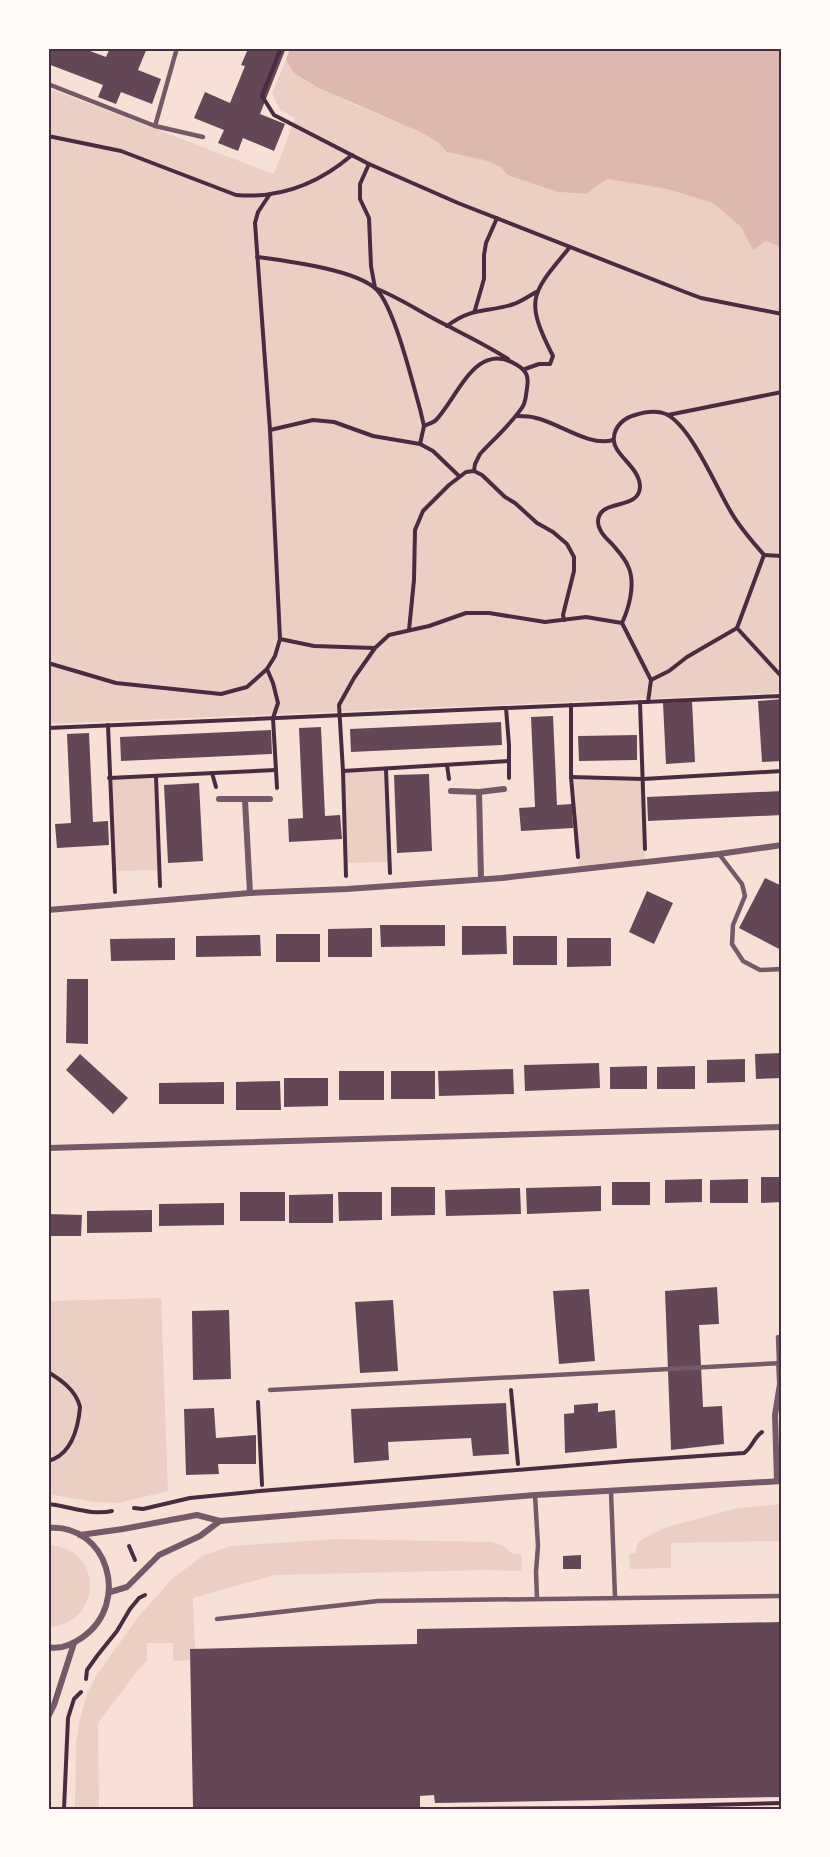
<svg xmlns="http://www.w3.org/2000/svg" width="830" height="1857" font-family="Rubik,sans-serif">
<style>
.green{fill:#ebcfc5}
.water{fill:#dcb8b0}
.building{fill:#644757}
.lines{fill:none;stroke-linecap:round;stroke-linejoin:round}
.path{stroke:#4a2c40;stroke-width:4}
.service{stroke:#755966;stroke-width:4.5}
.minor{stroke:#755966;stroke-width:6}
.neatline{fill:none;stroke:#4a2c40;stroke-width:2}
</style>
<rect width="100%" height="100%" fill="#f7e1d7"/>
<g class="green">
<polygon points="286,60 294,73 356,105 420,132 438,142 447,152 484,160 501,167 507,175 558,192 586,194 607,179 667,189 714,203 741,227 753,249 766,241 782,248 782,298 779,298 782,380 782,693 48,724 48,88 274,174 295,118 280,110 272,93"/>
<polygon points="386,769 390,862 346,863 343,772"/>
<polygon points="156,776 160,870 114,871 109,778"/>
<polygon points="571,777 643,779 645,862 579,868"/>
<polygon points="161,1298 168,1491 118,1503 94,1502 48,1494 48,1301"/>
<polygon points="782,1504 782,1541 671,1543 671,1568 630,1569 629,1553 635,1553 638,1543 644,1538 667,1527 738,1508"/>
<polygon points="338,1539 492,1542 504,1546 511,1553 521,1554 522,1571 488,1570 275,1575 193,1598 195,1649 190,1649 190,1660 173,1661 173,1643 147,1643 147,1661 138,1670 98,1723 99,1809 75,1809 76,1744 80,1719 87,1694 98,1673 139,1616 173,1578 204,1555 231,1546"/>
<path d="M48,1545C104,1548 104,1622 48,1628Z"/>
</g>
<polygon class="water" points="290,48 782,48 782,248 766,241 753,250 741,227 713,203 667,189 607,179 586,194 558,192 507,175 501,167 484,160 447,152 438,142 420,132 319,88 294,73 286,60"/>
<g class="building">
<polygon points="48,48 82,48 106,57 110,48 147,48 138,70 161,79 152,104 121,92 116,104 98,97 103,85 48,64"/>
<polygon points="254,48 286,48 260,114 285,124 274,151 243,138 238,151 218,143 224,130 194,118 205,92 230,103 245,66 241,65 248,49 252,51"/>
<polygon points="782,699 782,761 762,762 758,701"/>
<polygon points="692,701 695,762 666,764 663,703"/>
<polygon points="553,716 557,805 572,804 573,828 521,831 519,808 535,807 531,717"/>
<polygon points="501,722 502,745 351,752 350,729"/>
<polygon points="321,727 325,816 340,815 342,839 289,842 288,819 303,818 299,728"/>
<polygon points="271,730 272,754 121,761 120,737"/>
<polygon points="89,733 93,822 108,821 109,845 57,848 55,824 71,823 67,734"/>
<polygon points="637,735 637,760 579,761 578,736"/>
<polygon points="429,774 432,851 397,853 394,775"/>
<polygon points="199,783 203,861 168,863 164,785"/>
<polygon points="782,791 782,815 648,821 647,797"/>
<polygon points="765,878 782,886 781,950 739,928"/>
<polygon points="647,891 673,903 654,944 629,932"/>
<polygon points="380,925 445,925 445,946 381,947"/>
<polygon points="462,926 506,926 507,954 462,955"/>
<polygon points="372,928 372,957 328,957 328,929"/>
<rect x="276" y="934" width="44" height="28"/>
<polygon points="260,935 261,956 196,957 196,936"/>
<rect x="513" y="936" width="44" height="29"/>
<polygon points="175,938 175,960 111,961 110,939"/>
<polygon points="567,938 611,938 611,966 567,967"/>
<polygon points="67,979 88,979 88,1044 66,1043"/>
<polygon points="782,1053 782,1078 756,1079 755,1054"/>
<polygon points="80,1054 128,1098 113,1114 66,1070"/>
<polygon points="745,1059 745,1082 707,1083 707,1060"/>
<polygon points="599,1063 600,1088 525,1091 524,1065"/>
<polygon points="647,1066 647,1089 610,1089 610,1067"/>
<polygon points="695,1066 695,1089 657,1089 657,1067"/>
<polygon points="513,1069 514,1094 439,1096 438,1071"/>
<rect x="339" y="1071" width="45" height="29"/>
<rect x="391" y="1071" width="44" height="28"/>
<polygon points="284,1078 328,1078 328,1106 284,1107"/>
<polygon points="280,1081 281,1110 236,1110 236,1082"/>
<polygon points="224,1082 224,1104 159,1104 159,1083"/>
<polygon points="761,1177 782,1177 782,1202 761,1203"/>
<polygon points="702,1179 702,1202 665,1203 665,1180"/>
<polygon points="748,1179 748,1203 710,1203 710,1180"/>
<rect x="612" y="1182" width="38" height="23"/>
<polygon points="601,1186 601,1211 527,1214 526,1188"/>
<polygon points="391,1187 435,1187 435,1215 391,1216"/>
<polygon points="520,1188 521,1214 446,1216 445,1190"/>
<rect x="240" y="1192" width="45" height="29"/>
<polygon points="338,1192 382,1192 382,1220 339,1221"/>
<polygon points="333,1194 333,1223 289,1223 289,1195"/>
<polygon points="224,1203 224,1225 159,1226 159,1204"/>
<polygon points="152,1210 152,1232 87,1233 87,1211"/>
<polygon points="48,1214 82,1215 81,1236 48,1236"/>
<polygon points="717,1287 719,1324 699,1325 703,1407 722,1406 724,1444 671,1450 665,1291"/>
<polygon points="589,1289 595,1361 559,1364 553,1291"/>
<polygon points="393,1300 398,1371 360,1373 355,1302"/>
<polygon points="229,1310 231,1379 193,1380 192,1311"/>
<polygon points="506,1403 509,1454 473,1456 471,1438 388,1442 389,1460 354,1463 351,1409"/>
<polygon points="598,1403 598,1412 615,1410 617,1448 565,1453 564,1414 574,1413 574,1405"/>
<polygon points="214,1408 216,1438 256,1435 256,1464 218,1464 219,1474 186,1475 184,1409"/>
<polygon points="581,1555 581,1569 563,1569 563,1556"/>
<polygon points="782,1622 782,1797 435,1803 434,1795 420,1796 420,1809 193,1809 190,1649 417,1644 417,1629"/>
</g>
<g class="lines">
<g class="path">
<polyline points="281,48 262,96 274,115 369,164 458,203 685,292 701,298 782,314"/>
<path d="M48,136L121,151L236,195C281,199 318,184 352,155"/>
<path d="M369,164L360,184V199L369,218L371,266L375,288C400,298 422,313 446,325C467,336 488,346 508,359"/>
<path d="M257,257C286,261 354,269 376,289C394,306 412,381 420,409L424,426L420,444"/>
<polyline points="475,310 484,279 484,255 486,243 497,218"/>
<polyline points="781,313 782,341"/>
<path d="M447,326C474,306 487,313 514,304C522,301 529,296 536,292"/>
<path d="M525,369L539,364H550L553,356C524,299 531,294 570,247"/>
<polyline points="668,415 782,392"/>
<path d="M517,416C523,416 530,416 536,418C559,423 589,447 613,440"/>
<path d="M424,426C428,424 433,423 436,420C458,397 476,339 517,365C527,371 529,377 527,388C526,394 526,401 523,406C515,420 492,441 480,454L475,464L474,471"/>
<polyline points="270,430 313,420 334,422 373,436 420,444 433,451 459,476"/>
<polyline points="764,555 782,556"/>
<polyline points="409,630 414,580 415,530 423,511 449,485 466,472 474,471 482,475 505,497 515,503 537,523 553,532 567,544 574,557 574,571 563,615 564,620"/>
<polyline points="280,639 314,646 374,648"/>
<polyline points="48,663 116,683 221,694 247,687 267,669 275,656 280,639 270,430 255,223 258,212 270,194"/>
<polyline points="267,669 273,683 278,703 273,718 277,788"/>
<polyline points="651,680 669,671 687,657 737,628"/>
<polyline points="640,702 645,849"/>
<path d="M648,702L651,680L622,623C629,608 636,583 628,566C625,558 617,550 612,544C606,538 598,531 598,521C599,498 639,511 640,487C640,466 611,454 614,437C615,426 624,418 635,415C644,412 656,410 666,414C691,426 716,487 731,512C740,528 752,541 764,555L737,628L782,677"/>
<polyline points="571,705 571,777 578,857"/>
<polyline points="506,708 509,745 509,778"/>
<polyline points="108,725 115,892"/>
<polyline points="48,728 782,696"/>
<polyline points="447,765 449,779"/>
<polyline points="386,769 390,873"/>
<polyline points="343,771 509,761"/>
<polyline points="212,773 216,787"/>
<polyline points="156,776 160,886"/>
<polyline points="571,777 643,779 782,771"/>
<polyline points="109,778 276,770"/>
<polyline points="346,876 343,771 339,705 354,678 375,648 389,635 429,626 466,613 489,613 545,622 586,617 622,623"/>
<path d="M48,1372C61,1380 76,1390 80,1407C80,1408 79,1415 79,1416C76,1435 68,1456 48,1461"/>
<polyline points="511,1390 518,1464"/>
<polyline points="258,1402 262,1485"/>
<path d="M48,1504C69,1506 92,1516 112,1511"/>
<path d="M134,1508L143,1509L190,1498L260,1491L627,1461L744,1453C752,1448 754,1437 762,1432"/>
<polyline points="129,1546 135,1560"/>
<polyline points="86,1679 87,1670 97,1656 117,1631 130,1609 139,1598 145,1595"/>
<polyline points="64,1809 68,1718 74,1699 81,1692"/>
<polyline points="444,1809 589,1808 782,1803"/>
</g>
<g class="service">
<polyline points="48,84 155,126 203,137"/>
<polyline points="155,126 177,48"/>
<polyline points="719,854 742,884 745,896 733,925 732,944 743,961 760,970 782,969"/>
<polyline points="778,1337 779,1363"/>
<polyline points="270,1390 782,1363"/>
<polyline points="611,1491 615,1597"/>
<polyline points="535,1495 538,1546 536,1572 537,1598"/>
<polyline points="217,1619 378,1601 782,1596"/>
</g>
<g class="minor">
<polyline points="451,791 479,792 504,789"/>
<polyline points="479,792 481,879"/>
<polyline points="219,799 270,799"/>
<polyline points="245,800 250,893"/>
<polyline points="48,910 250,893 347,889 502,878 719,854 782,845"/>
<polyline points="48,1148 782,1127"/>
<polyline points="777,1481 775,1415 780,1384 779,1363"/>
<path d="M48,1528C108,1523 131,1603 83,1637C73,1644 60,1650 48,1647"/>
<polyline points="80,1535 123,1529 197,1515 220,1521 535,1495 782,1481"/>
<polyline points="110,1592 127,1587 159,1555 200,1536 220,1521"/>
<polyline points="48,1717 54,1705 74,1643"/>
</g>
</g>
<rect width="830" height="1857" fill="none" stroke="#fffaf5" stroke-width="99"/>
<rect x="50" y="50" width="730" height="1758" class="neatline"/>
</svg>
